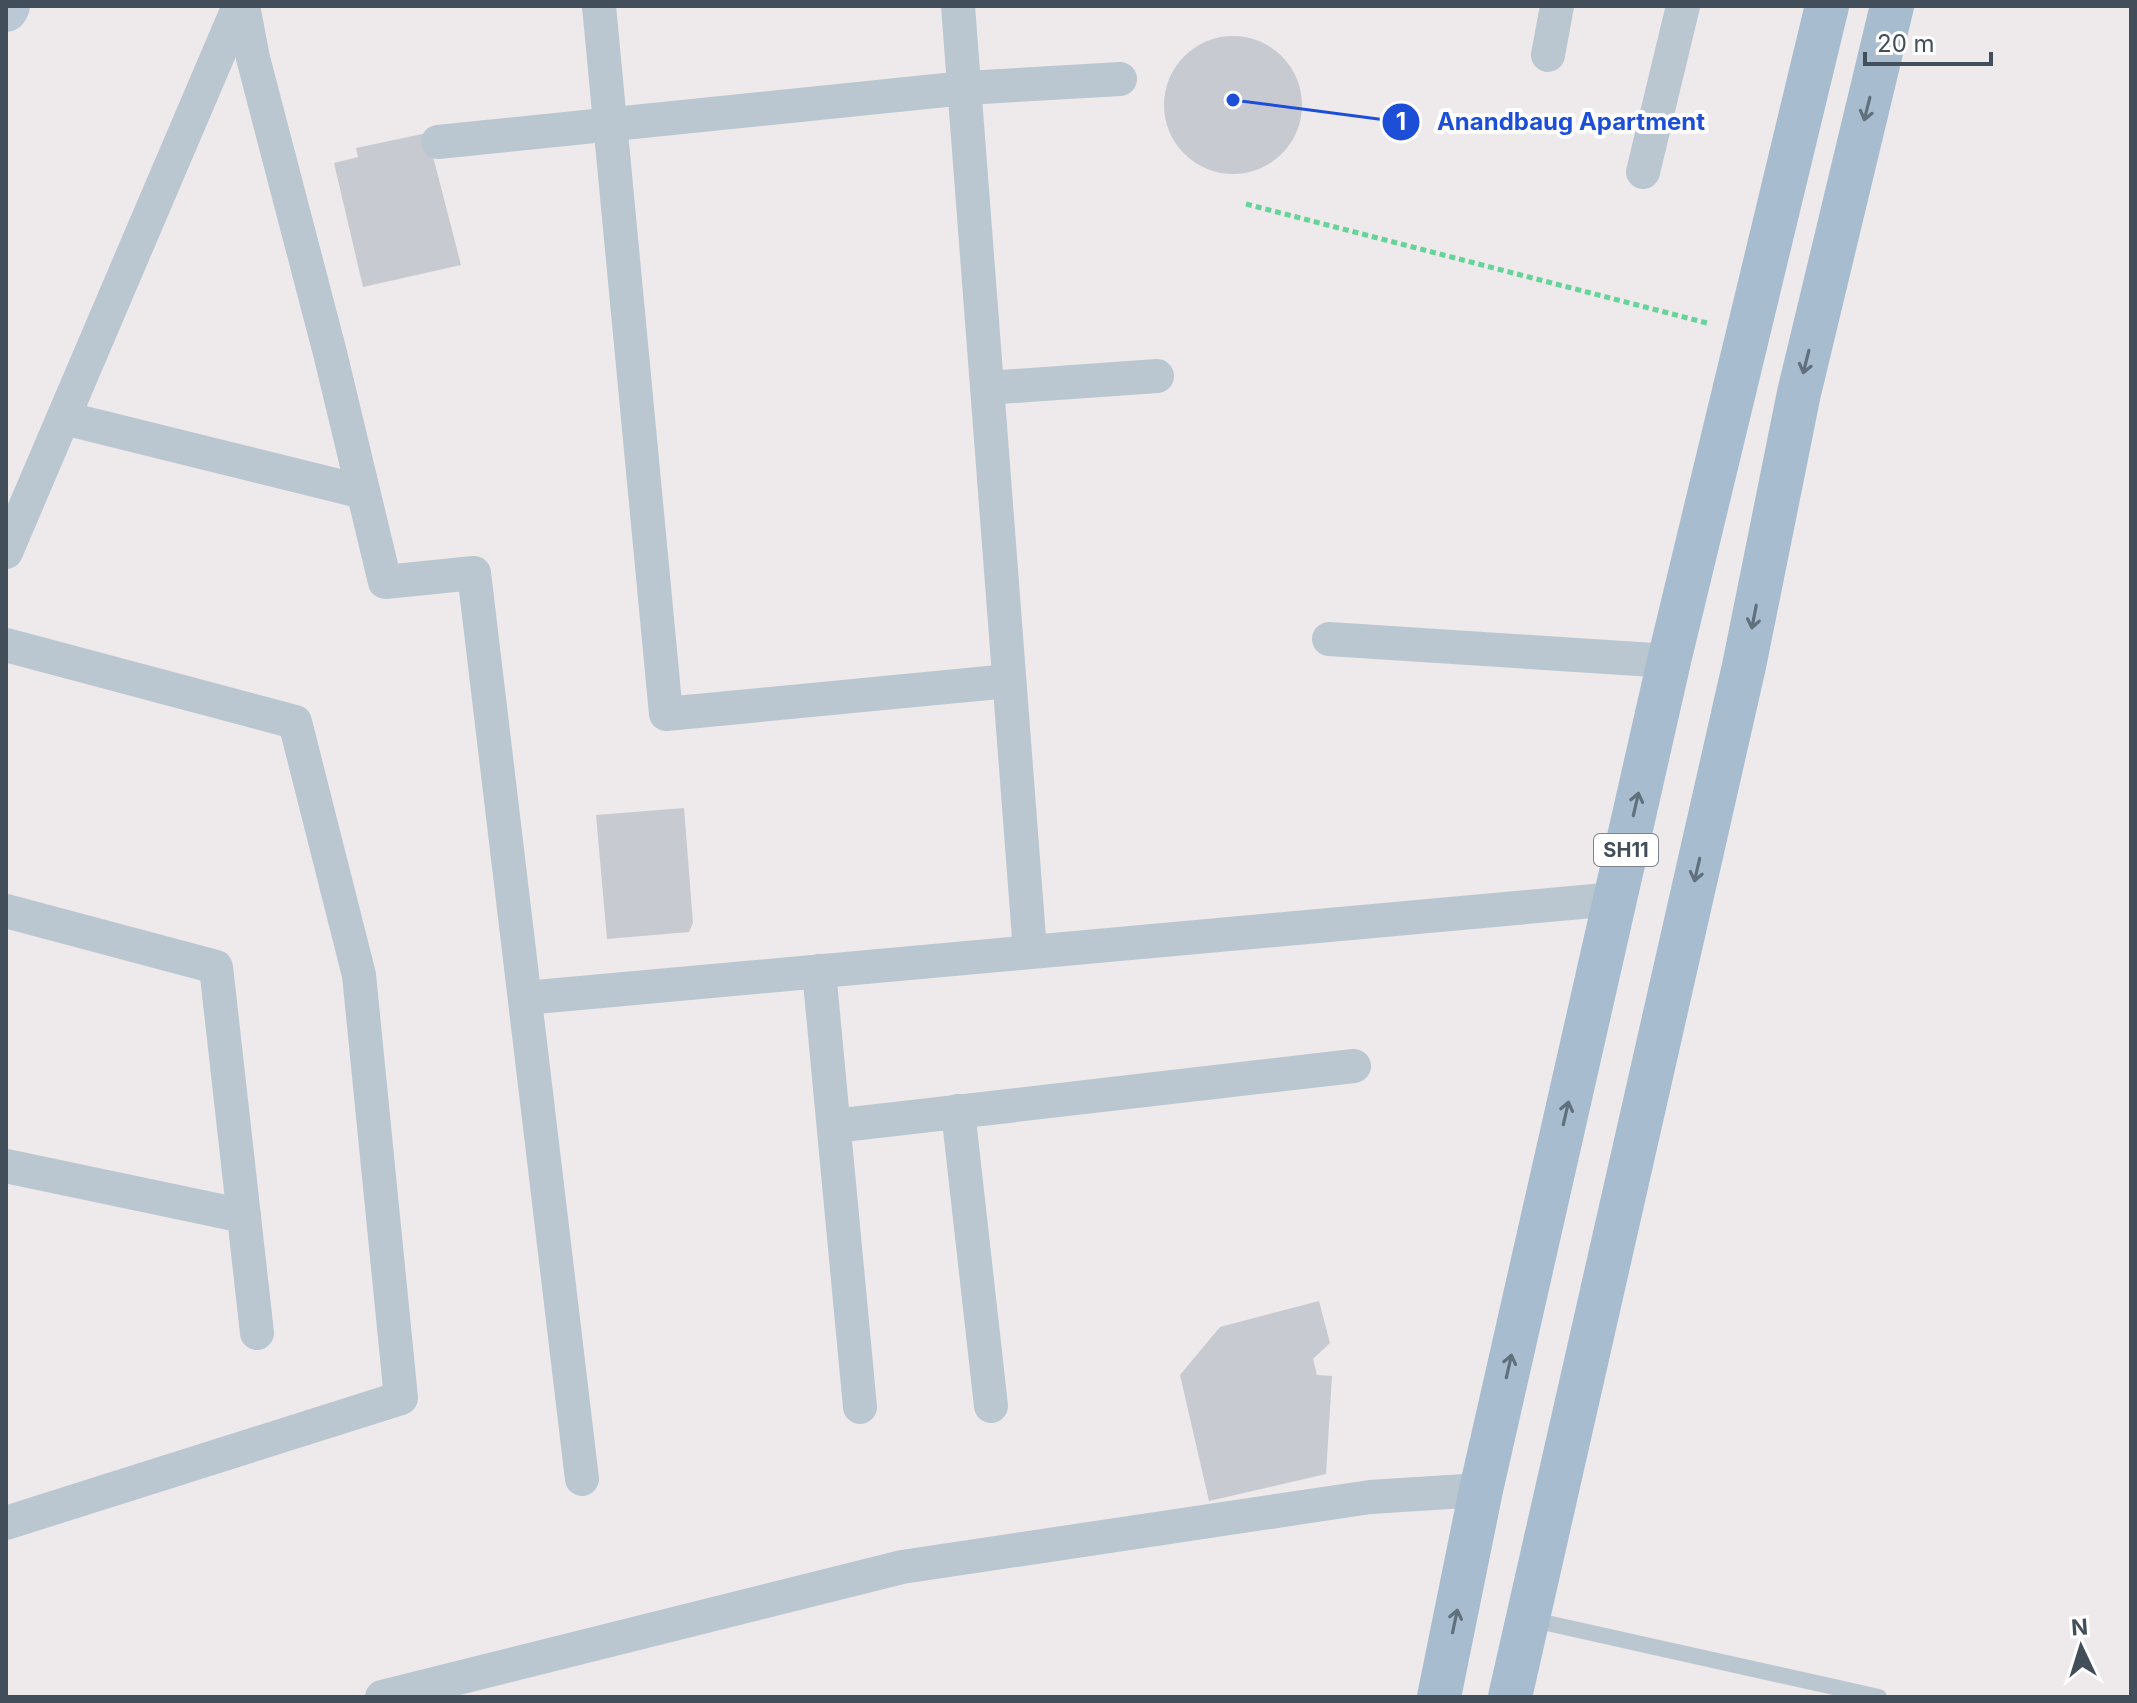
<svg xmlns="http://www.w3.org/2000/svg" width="2137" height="1703" font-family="Inter,sans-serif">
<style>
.building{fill:#c7cad1}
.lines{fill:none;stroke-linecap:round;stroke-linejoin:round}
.path{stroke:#67d39b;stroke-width:5;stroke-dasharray:6 4;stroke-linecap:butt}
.lane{stroke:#bac6d0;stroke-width:16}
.street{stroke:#bac6d0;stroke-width:34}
.secondary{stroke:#bbc9d7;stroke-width:44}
.primary{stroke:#a7bcce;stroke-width:44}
.oneway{stroke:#60707d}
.labels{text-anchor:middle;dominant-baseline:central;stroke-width:8;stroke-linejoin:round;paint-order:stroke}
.shield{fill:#fff;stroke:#7b848c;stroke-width:2}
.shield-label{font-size:20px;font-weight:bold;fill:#424f5a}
.leader{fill:none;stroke:#1d4ed8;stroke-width:3}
.callout-dot{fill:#1d4ed8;stroke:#fff;stroke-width:3}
.mark-label{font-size:24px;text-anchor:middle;font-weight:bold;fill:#fff}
.callout-label{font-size:24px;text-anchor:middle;font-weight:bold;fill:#1d4ed8;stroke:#fff;stroke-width:8;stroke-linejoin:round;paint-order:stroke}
</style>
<rect width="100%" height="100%" fill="#eeeaeb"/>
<g class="building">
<circle cx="1233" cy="105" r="69"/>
<polygon points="427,133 461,265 363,287 334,163 358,157 356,148"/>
<polygon points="684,808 693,923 689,932 607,939 596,815"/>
<polygon points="1319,1301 1330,1343 1313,1359 1317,1375 1332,1376 1326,1474 1209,1501 1180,1375 1220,1327"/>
</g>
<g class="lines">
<polyline class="path" points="1246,204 1707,323"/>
<polyline class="lane" points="1529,1619 1879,1697"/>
<g class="street">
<polyline points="243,6 253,58 330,353 385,582 474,573 582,1479"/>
<polyline points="599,6 666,714 1009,681"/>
<polyline points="958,6 1030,951"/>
<polyline points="1548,55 1557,6"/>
<polyline points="438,142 965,88 1120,79"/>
<polyline points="1643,172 1683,6"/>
<polyline points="987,388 1157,376"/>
<polyline points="64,418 363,492"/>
<polyline points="6,552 239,6"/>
<polyline points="1329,639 1669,661"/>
<polyline points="6,645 295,722 359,975 401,1398 6,1523"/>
<polyline points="6,911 216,967 257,1333"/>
<polyline points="819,971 860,1407"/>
<polyline points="525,998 1615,899"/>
<polyline points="958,1111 991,1406"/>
<polyline points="834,1126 1354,1066"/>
<polyline points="6,1166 244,1216"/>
<polyline points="382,1697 902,1567 1370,1497 1481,1490"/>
</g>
<polyline class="secondary" points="6,10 8,6"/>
<g class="primary">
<polyline points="1439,1697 1481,1490 1669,661 1827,6"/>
<polyline points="1510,1697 1744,666 1799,393 1892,6"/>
</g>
</g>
<defs><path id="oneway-shaft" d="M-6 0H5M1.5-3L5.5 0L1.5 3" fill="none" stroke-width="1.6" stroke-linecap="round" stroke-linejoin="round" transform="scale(2)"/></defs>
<g class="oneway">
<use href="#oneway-shaft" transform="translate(1867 109) rotate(104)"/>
<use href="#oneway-shaft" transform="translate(1806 362) rotate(104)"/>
<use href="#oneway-shaft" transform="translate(1754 617) rotate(101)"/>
<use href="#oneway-shaft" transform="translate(1636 804) rotate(-77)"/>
<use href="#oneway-shaft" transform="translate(1697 870) rotate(103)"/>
<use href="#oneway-shaft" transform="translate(1566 1113) rotate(-77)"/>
<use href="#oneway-shaft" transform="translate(1509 1366) rotate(-77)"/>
<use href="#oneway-shaft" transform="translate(1455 1621) rotate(-78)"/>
</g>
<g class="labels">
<rect class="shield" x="1594" y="834" width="64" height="32" rx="6"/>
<g class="shield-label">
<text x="1626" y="850">SH11</text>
</g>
</g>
<path class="leader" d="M1233 100L1401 122"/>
<g class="callout-dot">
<circle cx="1233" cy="100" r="8"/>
<circle cx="1401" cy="122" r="20"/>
</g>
<g class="mark-label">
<text x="1401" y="130">1</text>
</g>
<g class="callout-label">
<text x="1571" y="130">Anandbaug Apartment</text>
</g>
<rect width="2137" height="1703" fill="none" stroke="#424f5a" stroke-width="16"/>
<g transform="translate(2081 1647) rotate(356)" stroke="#ffffff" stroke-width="6" paint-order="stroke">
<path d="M0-6L14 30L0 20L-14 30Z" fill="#424f5a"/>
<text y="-12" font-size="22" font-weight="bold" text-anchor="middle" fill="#424f5a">N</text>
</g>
<path d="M1865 52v12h126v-12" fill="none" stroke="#424f5a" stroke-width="4"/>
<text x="1877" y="52" font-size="24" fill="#424f5a" stroke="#ffffff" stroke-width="6" paint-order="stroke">20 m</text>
</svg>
